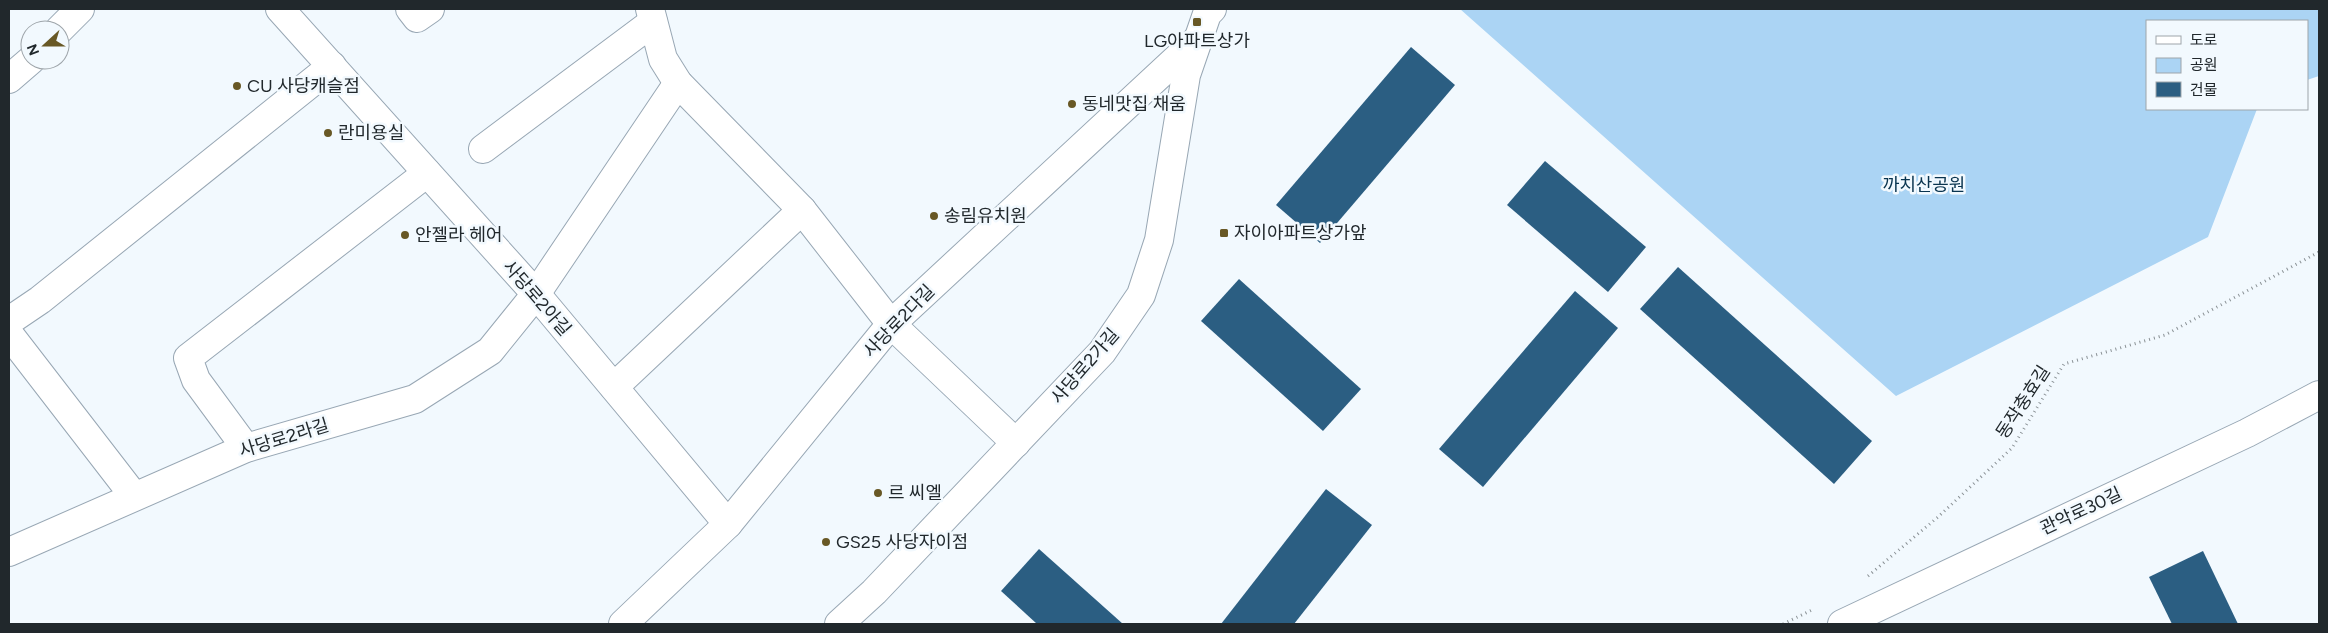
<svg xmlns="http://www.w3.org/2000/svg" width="2328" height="633" font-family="Figtree,'Noto Sans KR',sans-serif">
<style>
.green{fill:#abd4f4}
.building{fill:#2b5e82}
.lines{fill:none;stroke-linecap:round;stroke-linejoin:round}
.minor-casing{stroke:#98a7b4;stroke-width:30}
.path{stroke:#8a9195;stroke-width:3;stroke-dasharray:1 4;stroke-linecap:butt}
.minor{stroke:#fff;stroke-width:28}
.poi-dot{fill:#685825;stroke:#f2f9fe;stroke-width:2}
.labels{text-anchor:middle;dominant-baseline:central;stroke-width:5;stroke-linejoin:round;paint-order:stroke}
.poi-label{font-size:18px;fill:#21282c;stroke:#f2f9fe;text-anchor:start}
.park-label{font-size:18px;fill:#09344f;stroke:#f2f9fe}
.street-label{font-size:18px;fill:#21282c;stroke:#f2f9fe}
</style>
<rect width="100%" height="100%" fill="#f2f9fe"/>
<polygon class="green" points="1460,9 2319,9 2319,76 2307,80 2307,21 2147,21 2147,109 2257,109 2208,237 1896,396"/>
<g class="building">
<polygon points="1411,47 1455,85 1320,243 1276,205"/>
<polygon points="1545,161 1646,247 1608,292 1507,205"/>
<polygon points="1678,267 1872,441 1834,484 1640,309"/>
<polygon points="1239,279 1361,389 1323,431 1201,321"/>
<polygon points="1575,291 1618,328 1483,487 1439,449"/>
<polygon points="1326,489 1372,525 1294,624 1221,624"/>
<polygon points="1039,549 1123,624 1037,624 1001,591"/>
<polygon points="2203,551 2238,624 2172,624 2149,577"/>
</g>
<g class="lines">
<defs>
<g id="minor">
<polyline points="280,9 536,294 728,524"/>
<polyline points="410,9 417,18 430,9"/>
<polyline points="650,9 663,59 678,83 802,210 891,324 1016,443"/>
<polyline points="59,30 80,9"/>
<polyline points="9,79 31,60"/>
<polyline points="483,149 653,22"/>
<polyline points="9,321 40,300 332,66"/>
<polyline points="9,334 134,496"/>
<polyline points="614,387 802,210"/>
<polyline points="246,448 196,380 188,358 427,173"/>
<polyline points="9,552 246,448 415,399 490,351 536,294 678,83"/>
<polyline points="623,624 728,524 891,324 1198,39"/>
<polyline points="839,624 874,592 1102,352 1141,295 1159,240 1186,75 1207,14 1212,9"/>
<polyline points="1842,624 2247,433 2319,395"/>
</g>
</defs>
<use href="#minor" class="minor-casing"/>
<g class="path">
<polyline points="1868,576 1938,517 2012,448 2064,364 2165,335 2319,252"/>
<polyline points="1783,624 1814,609"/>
</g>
<use href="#minor" class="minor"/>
</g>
<g class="poi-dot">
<rect x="1192" y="17" width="10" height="10" rx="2.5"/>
<circle cx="237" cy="86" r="5"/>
<circle cx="1072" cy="104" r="5"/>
<circle cx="328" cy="133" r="5"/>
<circle cx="934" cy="216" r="5"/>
<rect x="1219" y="228" width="10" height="10" rx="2.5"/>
<circle cx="405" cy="235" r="5"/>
<circle cx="878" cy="493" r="5"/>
<circle cx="826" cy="542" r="5"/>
</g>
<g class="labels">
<g class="poi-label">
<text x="1197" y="41" text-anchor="middle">LG아파트상가</text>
<text x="247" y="86">CU 사당캐슬점</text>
<text x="1082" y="104">동네맛집 채움</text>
<text x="338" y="133">란미용실</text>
<text x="944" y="216">송림유치원</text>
<text x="1234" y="233">자이아파트상가앞</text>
<text x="415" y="235">안젤라 헤어</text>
<text x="888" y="493">르 씨엘</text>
<text x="836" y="542">GS25 사당자이점</text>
</g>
<g class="park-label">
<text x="1924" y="185">까치산공원</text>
</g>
<g class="street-label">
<text transform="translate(537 298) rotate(49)">사당로2아길</text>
<text transform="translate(899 321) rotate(-46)">사당로2다길</text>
<text transform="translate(1085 366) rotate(-49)">사당로2가길</text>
<text transform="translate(2023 402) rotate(-57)">동작충효길</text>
<text transform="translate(284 438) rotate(-17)">사당로2라길</text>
<text transform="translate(2081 511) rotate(-25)">관악로30길</text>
</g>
</g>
<rect width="2328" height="633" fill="none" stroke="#21282c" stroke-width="20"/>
<rect x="2146" y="20" width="162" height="90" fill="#f2f9fe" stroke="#9ea5aa"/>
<rect x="2156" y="36" width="25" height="8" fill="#ffffff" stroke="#9ea5aa"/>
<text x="2190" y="45" font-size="15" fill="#21282c">도로</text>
<rect x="2156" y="58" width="25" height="15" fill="#abd4f4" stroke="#9ea5aa"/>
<text x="2190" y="70" font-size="15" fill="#21282c">공원</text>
<rect x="2156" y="82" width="25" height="15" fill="#2b5e82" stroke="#9ea5aa"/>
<text x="2190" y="95" font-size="15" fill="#21282c">건물</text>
<g transform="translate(45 45) rotate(249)"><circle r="24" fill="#f2f9fe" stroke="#9ea5aa"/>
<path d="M0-4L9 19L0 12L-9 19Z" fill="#685825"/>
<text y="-8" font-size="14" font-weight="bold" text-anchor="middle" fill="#21282c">N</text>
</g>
</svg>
